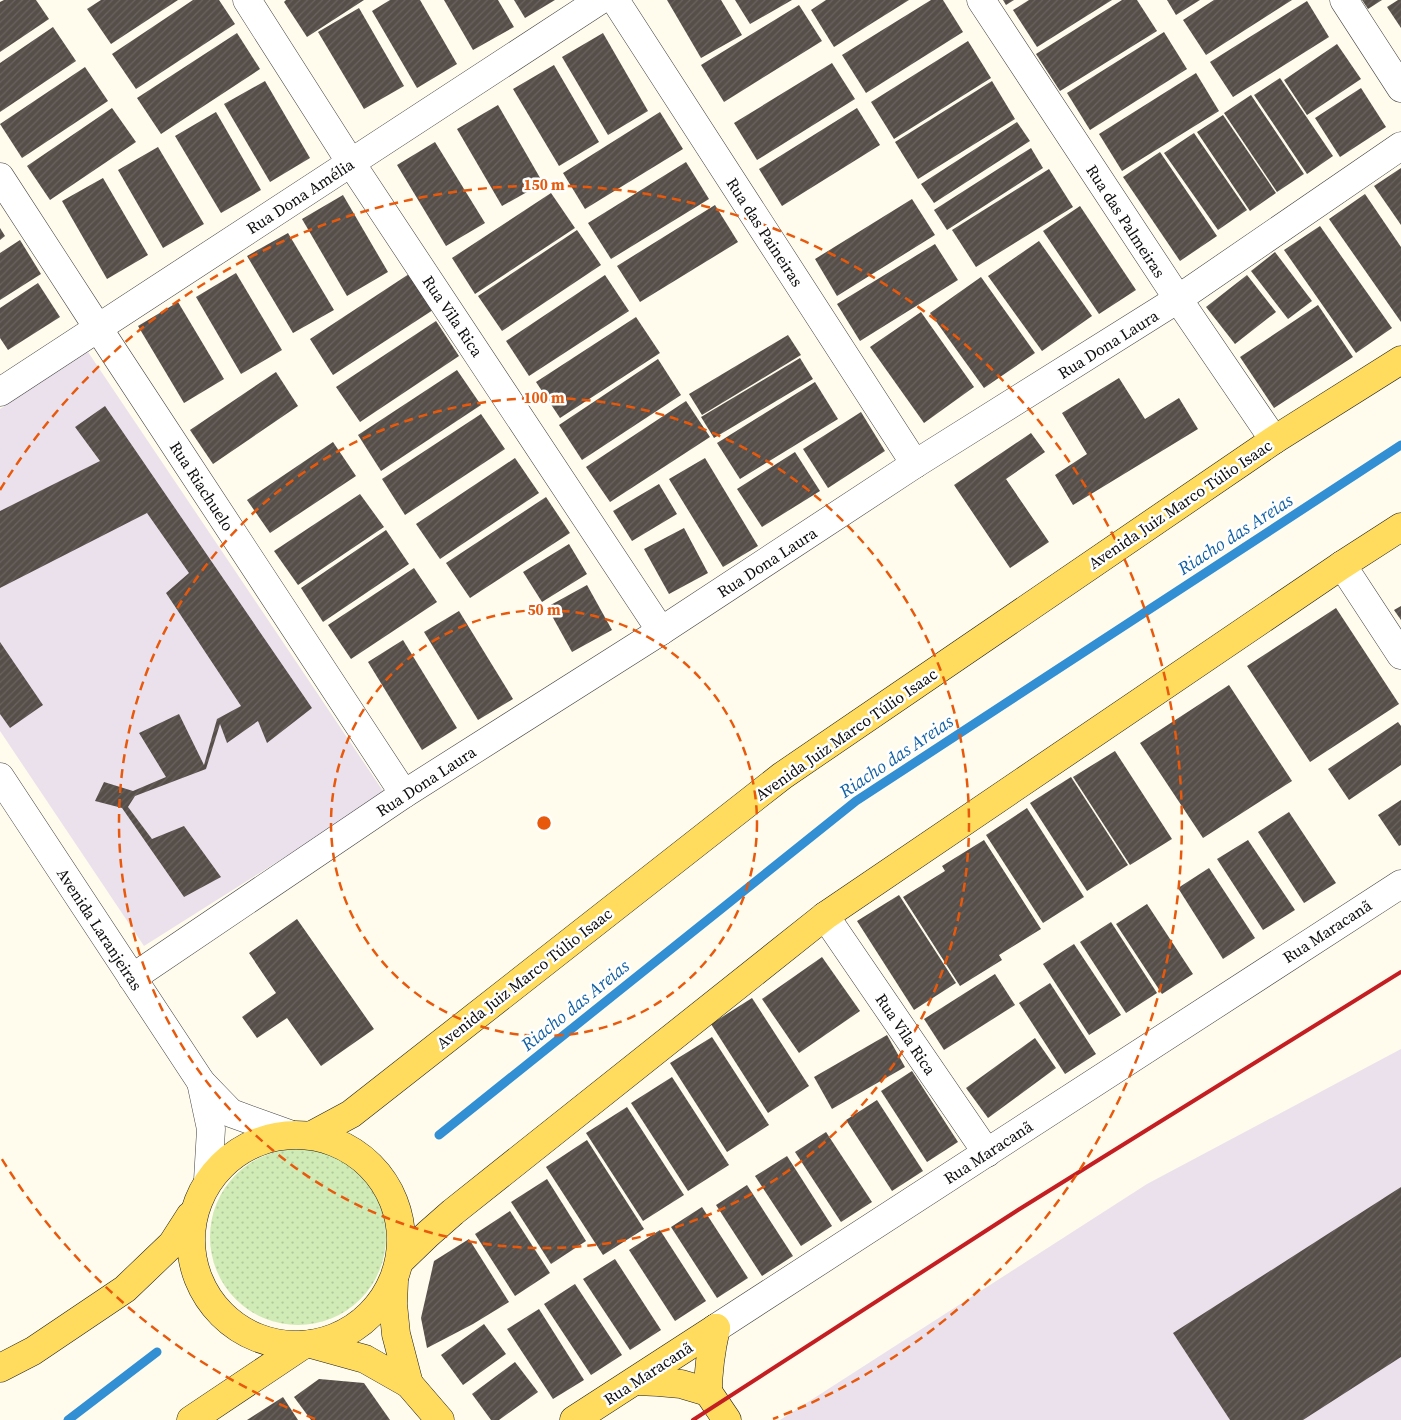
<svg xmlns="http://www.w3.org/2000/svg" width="1401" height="1420" font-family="'Source Serif 4',serif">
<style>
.industrial{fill:#ebe1ec}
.grass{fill:url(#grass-dots)}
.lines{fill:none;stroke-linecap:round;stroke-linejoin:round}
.stream{stroke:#328fd4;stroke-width:9}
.building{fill:url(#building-hatch)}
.minor-casing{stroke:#404040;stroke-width:29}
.major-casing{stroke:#1e1e1e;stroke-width:29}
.minor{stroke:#fff;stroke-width:28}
.major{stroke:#ffdc5d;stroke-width:28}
.rail{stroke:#c41e22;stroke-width:4}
.ring{fill:none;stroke:#e8590c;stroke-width:2.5;stroke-dasharray:9 6}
.labels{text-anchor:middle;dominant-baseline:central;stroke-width:5;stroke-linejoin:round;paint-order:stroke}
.street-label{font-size:16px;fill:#0d0d0d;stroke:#fff}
.water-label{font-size:18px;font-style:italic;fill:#1060a5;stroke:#fff}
.centre{fill:#e8590c;stroke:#fff;stroke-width:2.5}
.ring-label{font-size:15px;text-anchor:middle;font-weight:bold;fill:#e8590c;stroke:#fff;stroke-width:5;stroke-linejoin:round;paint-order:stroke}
</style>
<defs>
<pattern id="grass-dots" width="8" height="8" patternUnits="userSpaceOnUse" patternTransform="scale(1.25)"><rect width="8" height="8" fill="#d0ebb5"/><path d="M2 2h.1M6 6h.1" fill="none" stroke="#b1c89a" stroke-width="1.8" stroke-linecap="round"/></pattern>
<pattern id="building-hatch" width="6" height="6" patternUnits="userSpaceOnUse" patternTransform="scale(1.25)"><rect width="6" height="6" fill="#564e49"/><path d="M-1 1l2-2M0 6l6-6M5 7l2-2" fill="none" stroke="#69635f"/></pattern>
</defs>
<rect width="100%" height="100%" fill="#fffced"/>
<g class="industrial">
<polygon points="88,352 385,794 144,946 0,731 0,409"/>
<polygon points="1401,1049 1401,1420 780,1420 1147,1184"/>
</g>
<circle class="grass" cx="298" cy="1237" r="88"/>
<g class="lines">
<g class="stream">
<polyline points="439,1135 856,801 1401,445"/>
<polyline points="68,1420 157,1352"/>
</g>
</g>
<g class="building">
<polygon points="4,0 36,0 49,19 0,52 0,2"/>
<polygon points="101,0 178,0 111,44 87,9"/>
<polygon points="193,0 219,0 235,24 136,89 112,54"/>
<polygon points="286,0 364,0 307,37 284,2"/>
<polygon points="390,0 420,0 457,64 417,88 372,11"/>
<polygon points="444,0 498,0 514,27 473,50"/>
<polygon points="514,0 555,0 525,18"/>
<polygon points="667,0 721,0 742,35 701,58"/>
<polygon points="735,0 792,0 750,24"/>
<polygon points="826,0 909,0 834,47 811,10"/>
<polygon points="931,0 943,0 963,32 866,93 842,55"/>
<polygon points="1003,0 1014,0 1006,5"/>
<polygon points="1029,0 1112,0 1037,47 1013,10"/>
<polygon points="1122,0 1137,0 1157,31 1060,91 1036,54"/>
<polygon points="1167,0 1200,0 1176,15"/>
<polygon points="1214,0 1292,0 1206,55 1183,20"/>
<polygon points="1362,0 1382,0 1368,9"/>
<polygon points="1398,0 1401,0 1401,28 1387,7"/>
<polygon points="1307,1 1329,37 1233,97 1210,62"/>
<polygon points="799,5 822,41 724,102 701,65"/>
<polygon points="359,8 404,86 364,109 318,32"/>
<polygon points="53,27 76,61 0,112 0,63"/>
<polygon points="1164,32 1187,69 1090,130 1067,93"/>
<polygon points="237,33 260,69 161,134 137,98"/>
<polygon points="603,33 648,111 608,135 562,57"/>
<polygon points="968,41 991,78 894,139 871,102"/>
<polygon points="1337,44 1361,79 1307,115 1284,80"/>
<polygon points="832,63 855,99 757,160 734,123"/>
<polygon points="554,65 599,142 559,166 513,89"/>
<polygon points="85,67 108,101 22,158 0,124"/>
<polygon points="1196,73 1219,111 1122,171 1099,134"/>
<polygon points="1280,78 1333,156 1307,174 1254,95"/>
<polygon points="265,81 310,158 270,182 224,104"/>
<polygon points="992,81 1015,119 918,179 895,142"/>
<polygon points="1361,88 1386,127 1340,157 1315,118"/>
<polygon points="1251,95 1304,174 1277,192 1224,113"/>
<polygon points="498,105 543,183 502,206 457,129"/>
<polygon points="112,108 136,142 50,200 27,166"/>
<polygon points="857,108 880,145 782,206 759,169"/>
<polygon points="216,112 261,190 221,213 175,136"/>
<polygon points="660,112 683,149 585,209 563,173"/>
<polygon points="1223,115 1276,193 1250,211 1197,132"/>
<polygon points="1017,122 1030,141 934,203 921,184"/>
<polygon points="1194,133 1247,210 1218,230 1164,153"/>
<polygon points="435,142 485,223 446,246 397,165"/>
<polygon points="158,147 204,224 163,248 118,170"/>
<polygon points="1031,148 1043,168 947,230 934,210"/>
<polygon points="1160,152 1217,236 1180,261 1123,177"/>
<polygon points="686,162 709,199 611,259 588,223"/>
<polygon points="1401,168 1401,225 1374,186"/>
<polygon points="1049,169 1073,207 976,267 952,230"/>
<polygon points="103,178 148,255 107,279 62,201"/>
<polygon points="551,193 575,228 475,294 452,258"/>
<polygon points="1365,194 1401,247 1401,322 1329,219"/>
<polygon points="343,195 388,272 347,296 302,219"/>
<polygon points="912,199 935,235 837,296 815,259"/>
<polygon points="715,205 738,242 640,302 617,266"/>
<polygon points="1080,206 1136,290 1099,314 1043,231"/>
<polygon points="1320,226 1392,328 1356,353 1284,250"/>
<polygon points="0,228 5,236 0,240"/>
<polygon points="577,230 601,265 502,331 478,296"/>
<polygon points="288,233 334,310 293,333 247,256"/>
<polygon points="20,240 41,274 0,300 0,253"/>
<polygon points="1039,241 1092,316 1042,351 988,276"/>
<polygon points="935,244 958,280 860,341 837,304"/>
<polygon points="1275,252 1312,301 1288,319 1251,271"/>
<polygon points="236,273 282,350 241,374 196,297"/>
<polygon points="409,274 433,310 333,375 310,339"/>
<polygon points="605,275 629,311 529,376 506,341"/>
<polygon points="1247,275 1276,312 1235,344 1206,307"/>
<polygon points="981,277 1035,353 984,388 930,313"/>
<polygon points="38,283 60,317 8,350 0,338 0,308"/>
<polygon points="178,302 224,379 184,403 138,326"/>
<polygon points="1318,305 1353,357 1274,408 1240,357"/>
<polygon points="921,312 974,387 924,423 870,347"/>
<polygon points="636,317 660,353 560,418 536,382"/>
<polygon points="436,321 459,356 360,422 336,387"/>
<polygon points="788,335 801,355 702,415 689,394"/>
<polygon points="800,358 813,379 714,438 701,417"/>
<polygon points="658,359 681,395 582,460 559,425"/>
<polygon points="457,370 481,405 381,471 358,435"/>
<polygon points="276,372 298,406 213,464 190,430"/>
<polygon points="1119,378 1145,419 1179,398 1198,429 1073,505 1055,475 1087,454 1062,413"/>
<polygon points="815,382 838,419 740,479 717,443"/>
<polygon points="686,401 710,437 610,502 586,467"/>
<polygon points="105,406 312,708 267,743 258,721 227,743 220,724 206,769 135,796 128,807 152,839 184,826 221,877 184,897 122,808 95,801 104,782 133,791 166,777 139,733 179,714 204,765 217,719 241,706 166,593 189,573 147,513 0,588 0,511 100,461 75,427"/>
<polygon points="861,412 885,451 828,488 803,449"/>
<polygon points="481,414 505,449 405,515 382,479"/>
<polygon points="1031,433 1045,452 1006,479 1049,542 1010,568 954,485"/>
<polygon points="333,442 356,476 270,533 247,500"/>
<polygon points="795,452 820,491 762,527 737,489"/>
<polygon points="515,458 539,493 440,559 416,524"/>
<polygon points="705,458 758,546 723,567 669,479"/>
<polygon points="659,484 677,514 632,541 613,511"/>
<polygon points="360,494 384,527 298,585 274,551"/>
<polygon points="546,497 570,533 470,598 446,563"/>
<polygon points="684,528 708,573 669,594 644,549"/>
<polygon points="386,530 409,564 323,622 301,588"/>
<polygon points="569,544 587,574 542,602 523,572"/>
<polygon points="414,568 437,602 351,659 328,625"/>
<polygon points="587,585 612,630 572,652 547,607"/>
<polygon points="1401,606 1401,620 1394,610"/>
<polygon points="1336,608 1399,704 1310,762 1247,666"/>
<polygon points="459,611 513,699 478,720 424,632"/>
<polygon points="403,640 457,728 422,750 368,662"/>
<polygon points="0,642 43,705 10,728 0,714"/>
<polygon points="1229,685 1292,781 1203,838 1140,743"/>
<polygon points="1398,722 1401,726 1401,765 1349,800 1328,769"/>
<polygon points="1115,751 1172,839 1130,865 1073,777"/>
<polygon points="1071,777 1128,865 1087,891 1030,803"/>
<polygon points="1401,800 1401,845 1399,846 1378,815"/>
<polygon points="1027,808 1084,897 1043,923 986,835"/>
<polygon points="1289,812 1336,883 1304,903 1258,832"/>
<polygon points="984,840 1041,929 999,955 1002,960 960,986 903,897 945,871 942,866"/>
<polygon points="1248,840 1295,910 1263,930 1217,859"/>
<polygon points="1209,868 1255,938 1223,959 1178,888"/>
<polygon points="899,895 956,983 914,1010 857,921"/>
<polygon points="1147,904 1193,974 1162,994 1116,924"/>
<polygon points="297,919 374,1029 321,1066 287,1018 257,1038 242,1017 276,993 249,953"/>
<polygon points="1111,922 1157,993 1126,1013 1080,942"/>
<polygon points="1074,944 1121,1015 1089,1035 1043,964"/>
<polygon points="822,957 860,1011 799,1053 762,999"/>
<polygon points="995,974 1015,1005 944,1050 924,1019"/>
<polygon points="1050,983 1096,1054 1065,1074 1019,1003"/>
<polygon points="752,998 809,1086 768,1113 711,1024"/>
<polygon points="887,1035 905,1067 832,1109 814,1077"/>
<polygon points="712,1037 769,1125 727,1152 670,1063"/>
<polygon points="1035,1038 1056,1068 988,1118 966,1088"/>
<polygon points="912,1071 958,1142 927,1162 881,1091"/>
<polygon points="672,1077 729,1165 688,1191 631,1103"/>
<polygon points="877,1100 923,1171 892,1191 846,1120"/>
<polygon points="627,1107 684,1195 643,1221 586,1133"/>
<polygon points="826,1132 872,1202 841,1222 795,1152"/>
<polygon points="587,1140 644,1229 603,1255 546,1167"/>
<polygon points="787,1156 832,1226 801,1246 755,1176"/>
<polygon points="547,1179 586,1241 551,1264 511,1202"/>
<polygon points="747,1185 793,1256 762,1276 716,1205"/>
<polygon points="1401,1187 1401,1357 1303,1420 1230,1420 1173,1333"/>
<polygon points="702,1207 748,1278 717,1298 671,1227"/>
<polygon points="510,1211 550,1273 515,1296 475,1234"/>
<polygon points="660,1230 706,1301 675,1321 629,1250"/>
<polygon points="469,1239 509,1302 473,1324 427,1348 421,1318 434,1261"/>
<polygon points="615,1259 661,1330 630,1350 583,1279"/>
<polygon points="575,1284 622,1355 591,1375 544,1304"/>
<polygon points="539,1309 584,1380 553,1399 507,1329"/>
<polygon points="484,1324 506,1354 463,1385 441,1355"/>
<polygon points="515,1362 538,1392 499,1420 491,1420 472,1394"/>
<polygon points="319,1379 364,1383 390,1420 311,1420 294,1397"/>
<polygon points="283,1397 298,1420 247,1420"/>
</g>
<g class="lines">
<defs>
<g id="minor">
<polyline points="247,0 351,163 661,631"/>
<polyline points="615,0 915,464"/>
<polyline points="981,0 1178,299 1274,440"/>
<polyline points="1344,0 1401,88"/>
<polyline points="0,177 98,328 404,794"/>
<polyline points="0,392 600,0"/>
<polyline points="1342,565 1401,655"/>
<polyline points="0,777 201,1082 231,1113 289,1134"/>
<polyline points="825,916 987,1153"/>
<polyline points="132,978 404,794 661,631 915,464 1178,299 1401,146"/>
<polyline points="201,1082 211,1129 208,1180"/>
<polyline points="716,1328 1401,884"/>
</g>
<g id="major">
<circle cx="296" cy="1240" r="105"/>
<polyline points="312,1135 351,1114 782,776 1274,440 1401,360"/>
<polyline points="400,1261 428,1234 453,1212 825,916 1342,565 1401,527"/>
<polyline points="394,1281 393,1304 396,1334 409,1384"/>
<polyline points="311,1344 365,1359 409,1384 440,1420"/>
<polyline points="0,1368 33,1351 125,1289 172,1244 190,1216"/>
<polyline points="636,1381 658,1382 681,1384 708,1392"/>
<path d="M708,1392C708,1370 711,1350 716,1328"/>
<polyline points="708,1392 727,1420"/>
<polyline points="191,1420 303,1345"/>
<polyline points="574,1420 716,1328"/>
</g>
</defs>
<use href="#minor" class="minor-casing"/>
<use href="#major" class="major-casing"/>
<use href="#minor" class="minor"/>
<use href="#major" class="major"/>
<polyline class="rail" points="693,1420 1018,1210 1401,972"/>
</g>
<g class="ring">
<circle cx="544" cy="823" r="213"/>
<circle cx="544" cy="823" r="425"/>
<path d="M315 1419A638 638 0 0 1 0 1156M0 490A638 638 0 1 1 773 1419"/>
</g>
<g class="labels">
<g class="street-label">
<text transform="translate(300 196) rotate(-33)">Rua Dona Amélia</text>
<text transform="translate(1126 221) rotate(57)">Rua das Palmeiras</text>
<text transform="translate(765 232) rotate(57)">Rua das Paineiras</text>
<text transform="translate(453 316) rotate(56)">Rua Vila Rica</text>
<text transform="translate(1108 344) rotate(-32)">Rua Dona Laura</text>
<text transform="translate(202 486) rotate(57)">Rua Riachuelo</text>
<text transform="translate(1180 504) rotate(-34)">Avenida Juiz Marco Túlio Isaac</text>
<text transform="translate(767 562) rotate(-33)">Rua Dona Laura</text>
<text transform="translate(846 734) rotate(-35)">Avenida Juiz Marco Túlio Isaac</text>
<text transform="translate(426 781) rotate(-33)">Rua Dona Laura</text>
<text transform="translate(100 929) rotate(57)">Avenida Laranjeiras</text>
<text transform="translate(1327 931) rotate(-33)">Rua Maracanã</text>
<text transform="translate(524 978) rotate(-38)">Avenida Juiz Marco Túlio Isaac</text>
<text transform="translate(906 1034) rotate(56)">Rua Vila Rica</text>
<text transform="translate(988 1152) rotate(-33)">Rua Maracanã</text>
<text transform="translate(648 1373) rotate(-33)">Rua Maracanã</text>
</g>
<g class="water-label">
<text transform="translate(1235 534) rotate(-33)">Riacho das Areias</text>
<text transform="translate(896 756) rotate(-34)">Riacho das Areias</text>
<text transform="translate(575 1005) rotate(-39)">Riacho das Areias</text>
</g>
</g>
<circle cx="544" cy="823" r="8" class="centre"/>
<g class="ring-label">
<text x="544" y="190">150 m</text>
<text x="544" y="403">100 m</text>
<text x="544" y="615">50 m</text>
</g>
</svg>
